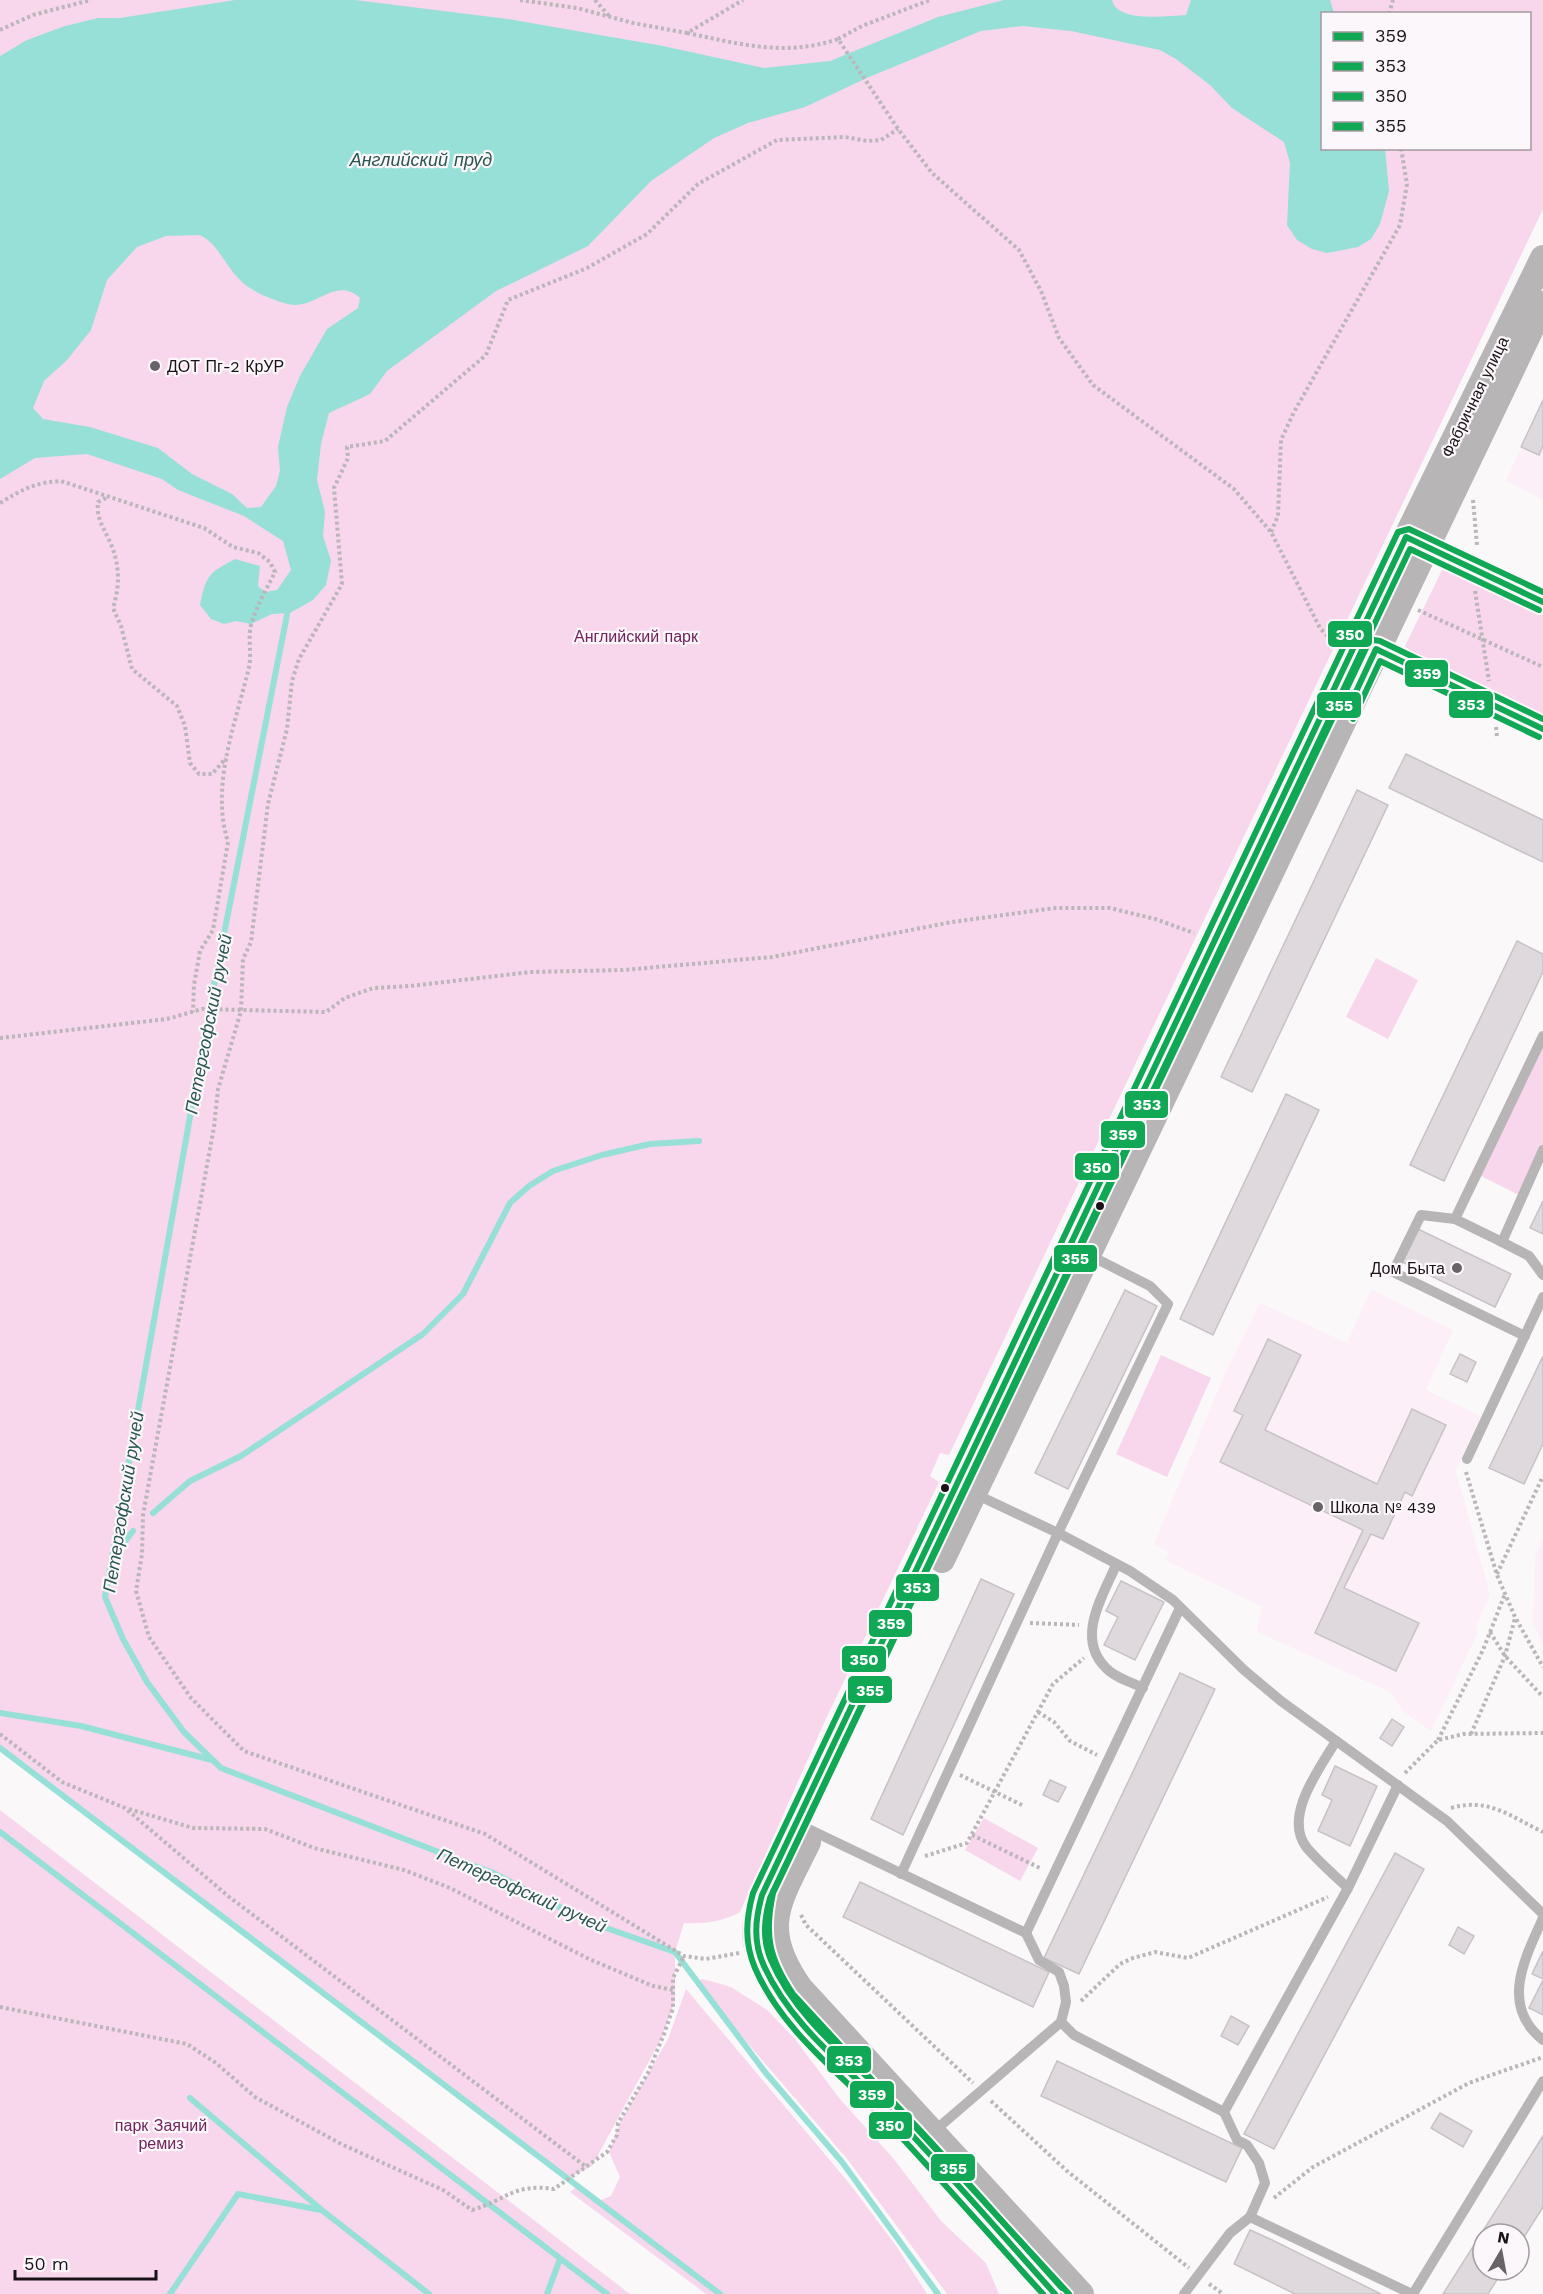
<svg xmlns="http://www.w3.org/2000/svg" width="1543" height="2294" font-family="'Work Sans',sans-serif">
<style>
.built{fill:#fceff7}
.green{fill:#f8d6ec;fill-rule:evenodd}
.water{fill:#97e0d7;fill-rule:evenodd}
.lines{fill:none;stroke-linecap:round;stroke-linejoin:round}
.stream{stroke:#97e0d7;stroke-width:6}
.building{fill:#dfd9dd;stroke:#c8c2c6;stroke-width:1.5}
.path{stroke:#bab6b9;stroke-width:4;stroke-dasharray:3 3;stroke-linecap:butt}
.service{stroke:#b8b5b7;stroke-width:10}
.minor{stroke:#b8b5b7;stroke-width:21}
.tertiary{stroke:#b8b5b7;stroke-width:26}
.bus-1-casing{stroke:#fcf7fb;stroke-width:10}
.bus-2-casing{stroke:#fcf7fb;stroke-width:10}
.bus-3-casing{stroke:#fcf7fb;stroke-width:10}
.bus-4-casing{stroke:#fcf7fb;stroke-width:10}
.bus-1{stroke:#10a855;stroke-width:6}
.bus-2{stroke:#10a855;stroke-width:6}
.bus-3{stroke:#10a855;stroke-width:6}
.bus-4{stroke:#10a855;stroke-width:6}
.poi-dot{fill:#696267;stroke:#fcf7fb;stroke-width:2}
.bus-dot{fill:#1b1218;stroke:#fcf7fb;stroke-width:2}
.labels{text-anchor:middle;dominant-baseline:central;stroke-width:4.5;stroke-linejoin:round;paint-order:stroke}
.poi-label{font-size:16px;fill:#1b1218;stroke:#fcf7fb;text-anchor:start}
.street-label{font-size:16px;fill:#1b1218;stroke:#fcf7fb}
.park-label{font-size:16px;fill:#71225d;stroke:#fcf7fb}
.water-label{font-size:18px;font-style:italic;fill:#285650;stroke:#fcf7fb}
.line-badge{stroke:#fcf7fb;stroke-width:2}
.badge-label{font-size:16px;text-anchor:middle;font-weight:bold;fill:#fff}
</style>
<rect width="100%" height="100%" fill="#fbf8fa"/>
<g class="built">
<polygon points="1543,399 1543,499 1506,481"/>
<polygon points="1371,1289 1453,1330 1426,1390 1480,1416 1456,1471 1490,1595 1476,1626 1478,1632 1431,1731 1403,1711 1390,1692 1257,1632 1262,1607 1165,1560 1169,1552 1154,1544 1226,1371 1260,1303 1347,1343"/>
<polygon points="1543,1541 1543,1643 1533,1624 1535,1556"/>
</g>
<g class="green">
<path d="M0,0H1543V209L949,1455L940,1453L930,1476L939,1482L824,1723L740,1912C723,1922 703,1924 684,1923L675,1952V2001L662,2037L592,2166L567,2179L0,1748ZM1322,14H1530V148H1322Z"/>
<polygon points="1443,568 1543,615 1543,720 1422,662 1405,646"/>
<polygon points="1376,958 1418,980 1388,1039 1346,1017"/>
<polygon points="1543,1036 1543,1150 1521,1196 1477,1174"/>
<polygon points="1161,1355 1211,1378 1167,1477 1116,1454"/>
<polygon points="0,1810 630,2294 0,2294"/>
<polygon points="984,1818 1038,1848 1020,1881 965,1850"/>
<polygon points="703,1979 731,1987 767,2010 795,2039 839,2098 893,2158 941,2221 986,2263 999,2294 947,2294 848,2160 695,1982"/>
<polygon points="686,1989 849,2183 897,2247 927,2294 706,2294 570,2192 579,2185 601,2200 611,2196 620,2177 609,2152 621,2121 668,2039"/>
</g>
<path class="water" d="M235,0H355L508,19L663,46L764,68L830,61L938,17L1004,0H1112C1117,23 1167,16 1186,15L1191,0H1330L1334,13L1322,14V148L1385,149L1389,191L1380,224L1371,239L1358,247L1338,251L1327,253L1312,249L1297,240L1287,225L1290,163L1284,142L1232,108L1210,85L1176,59L1160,50L1071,31L1023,26L981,31L869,77L805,107L748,123L714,138L651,181L588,246L496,291L387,371L370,394L329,413L321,444L317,480L325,512L323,536L331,561L326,585L313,600L290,613L272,614L251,624L236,621L224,624L211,619L200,605C206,575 209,573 235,559L260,566L258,586L265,592L277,590L291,570L283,541L244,516L178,490L162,479L87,454L35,458L0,479V56L27,40L65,26L98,18H120ZM200,235C219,245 224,264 239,279C250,291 272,300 288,304C315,311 335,275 360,298L358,308L327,329L300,376L287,407L278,447L280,471L276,486L261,507L247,508L232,494L192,474L158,448L90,427L43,419L33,408L44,381L67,360L91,330L107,280L137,247L166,236Z"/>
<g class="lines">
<g class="stream">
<polyline points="287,615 208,1015 105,1597 123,1639 147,1682 184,1732 221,1768 493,1873 589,1922 675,1952 765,2072 842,2162 938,2294"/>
<polyline points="153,1513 190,1481 241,1456 423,1334 463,1294 510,1203 529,1186 553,1171 602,1155 650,1144 699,1141"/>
<polyline points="113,1557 133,1531"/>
<polyline points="0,1713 81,1726 212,1760"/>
<polyline points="0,1748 720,2294"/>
<polyline points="0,1832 607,2294"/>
<polyline points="190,2098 323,2211 429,2294"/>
<polyline points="170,2294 238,2194 321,2210"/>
<polyline points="547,2294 560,2259"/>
</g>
</g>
<g class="building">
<polygon points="1543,400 1543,446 1539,455 1521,447"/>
<polygon points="1406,754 1543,820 1543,862 1389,788"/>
<polygon points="1357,790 1388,805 1252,1092 1221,1077"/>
<polygon points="1517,941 1543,954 1543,972 1444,1181 1410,1165"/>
<polygon points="1286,1094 1319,1110 1213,1335 1180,1319"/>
<polygon points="1543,1201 1543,1234 1530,1228"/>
<polygon points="1418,1229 1511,1274 1495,1307 1402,1262"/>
<polygon points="1125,1290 1157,1306 1068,1489 1035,1473"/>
<polygon points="1268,1339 1301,1355 1265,1430 1377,1484 1412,1409 1446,1425 1412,1496 1405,1492 1383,1539 1371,1534 1344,1588 1419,1623 1396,1671 1315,1633 1363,1530 1220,1462 1243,1415 1234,1411"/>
<polygon points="1460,1354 1476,1362 1467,1382 1450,1374"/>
<polygon points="1543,1356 1543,1444 1524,1484 1489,1468"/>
<polygon points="981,1579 1014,1594 903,1835 871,1819"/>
<polygon points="1121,1581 1164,1602 1135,1660 1104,1645 1118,1617 1106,1611"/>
<polygon points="1180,1673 1215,1689 1079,1974 1044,1958"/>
<polygon points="1392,1719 1404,1727 1392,1746 1380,1738"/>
<polygon points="1335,1766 1377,1786 1350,1846 1318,1831 1332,1800 1322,1795"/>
<polygon points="1050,1780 1066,1787 1058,1802 1043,1795"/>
<polygon points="1395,1853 1424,1869 1274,2149 1244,2134"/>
<polygon points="860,1882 1049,1972 1033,2007 843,1917"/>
<polygon points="1458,1927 1474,1936 1464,1954 1449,1945"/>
<polygon points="1543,1951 1543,1979 1532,1974"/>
<polygon points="1543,1980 1543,2015 1529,2008"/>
<polygon points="1231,2016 1249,2026 1238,2045 1221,2036"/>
<polygon points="1057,2061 1242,2148 1226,2182 1041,2096"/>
<polygon points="1440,2113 1472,2131 1463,2147 1431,2128"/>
<polygon points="1543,2136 1543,2207 1519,2245 1519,2234 1483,2234 1483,2270 1503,2270 1488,2294 1443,2294"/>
<polygon points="1250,2230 1270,2239 1381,2294 1295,2294 1234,2264"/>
</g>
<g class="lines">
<g class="path">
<polyline points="520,0 577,8 633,23 687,33 743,0"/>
<polyline points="595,0 609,16"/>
<polyline points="1389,14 1393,0"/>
<polyline points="0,30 33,15 91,0"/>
<path d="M687,33C740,44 785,57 838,39L898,129L932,173L1019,250L1041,291L1059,338L1093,385L1234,489L1271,532L1320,628L1333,642"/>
<polyline points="838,39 862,26 930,0"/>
<path d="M106,498L98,502C96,519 104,528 110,542C120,564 120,586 113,608L121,626L132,669L177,706L185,726L190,763L199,774H212L226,758"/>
<polyline points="1473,500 1477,545"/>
<path d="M0,503C21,490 36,482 61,481L204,528L233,547L258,553L270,562L275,572C267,588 257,605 252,622C247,635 252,653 249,667C236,723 210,785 228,842L213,930L200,951L194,985L193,1012"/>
<polyline points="1271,532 1278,516 1281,440 1294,412 1400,225 1407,184 1401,148"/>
<polyline points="1475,591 1489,681"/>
<polyline points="1418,610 1543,667"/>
<polyline points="1496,727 1497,737"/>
<polyline points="0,1038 167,1019 202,1009 326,1012 345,998 373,988 410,986 531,972 623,970 772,957 952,922 1055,908 1110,908 1155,919 1194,933"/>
<polyline points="1466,1472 1497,1575 1515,1617 1543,1667"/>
<polyline points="1497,1574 1543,1476"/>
<polyline points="1030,1623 1079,1625"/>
<polyline points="1490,1632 1505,1656 1543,1697"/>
<polyline points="1038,1712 1054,1722 1070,1741 1097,1755"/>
<polyline points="0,1734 62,1782 125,1808 228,1896 585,2166"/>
<polyline points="1471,1734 1505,1656 1515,1618"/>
<polyline points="1438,1740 1483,1650 1505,1594"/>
<polyline points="1405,1773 1438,1740 1464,1734 1543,1733"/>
<polyline points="960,1775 1022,1805"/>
<path d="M1451,1808C1489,1797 1511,1817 1543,1832"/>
<polyline points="129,1809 193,1828 265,1829 314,1848 404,1870 450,1888 589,1959 653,1986 673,1990"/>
<polyline points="972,1835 1042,1869"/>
<polyline points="925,1856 967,1843 1053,1684 1084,1658"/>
<polyline points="801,1915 806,1925 973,2083"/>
<polyline points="739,1953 706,1959 684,1956 485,1834 244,1751 191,1698 149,1637 136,1591 142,1554 143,1515 214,1127 218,1089 241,1011 243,959 251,942 268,804 287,729 292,681 299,659 342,584 334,488 348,458 347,447 385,441 486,355 508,300 587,268 647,234 698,184 777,140 845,137 867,141 881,140 898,129"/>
<polyline points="1081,2001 1120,1964 1133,1958 1155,1952 1188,1958 1328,1897"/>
<path d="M0,2007L187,2044L216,2063L255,2097L341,2144L443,2190L472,2210C507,2200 513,2183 554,2189L607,2152L617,2135L618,2123L648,2073L664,2034L673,2008V1978L684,1956"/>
<polyline points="991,2101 1067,2171 1189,2268"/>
<polyline points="1274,2198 1313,2167 1469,2083 1543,2057"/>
<polyline points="1209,2284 1223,2294"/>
</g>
<g class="service">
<polyline points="1543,1150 1502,1242 1529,1256 1543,1275"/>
<polyline points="1455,1219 1543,1036"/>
<polyline points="1502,1242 1455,1219 1421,1215 1393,1272 1525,1336"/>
<polyline points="1467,1459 1543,1297"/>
<polyline points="973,1493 1058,1533 1130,1571 1173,1600 1244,1670 1281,1701 1447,1821 1543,1914"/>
<path d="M1116,1565C1103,1596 1075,1638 1106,1668C1114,1677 1131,1682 1143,1688"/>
<path d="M1336,1741C1320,1768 1282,1817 1307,1848C1319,1862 1334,1875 1348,1888"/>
<polyline points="798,1824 1026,1933 1180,1608"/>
<polyline points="901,1874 1058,1533 1168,1304 1150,1286 1087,1254"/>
<path d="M1543,1918C1524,1960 1500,2006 1543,2040"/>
<polyline points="1026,1933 1039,1960 1059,1972 1064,1986 1066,2002 1061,2022"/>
<polyline points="1224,2112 1237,2140 1247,2145 1259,2163 1265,2183 1250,2217"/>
<polyline points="932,2133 1061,2022 1074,2035 1224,2112 1348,1888 1398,1785"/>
<polyline points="1184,2294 1230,2233 1250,2217 1412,2294"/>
<polyline points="1413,2294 1543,2081"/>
</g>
<g class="minor">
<polyline points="1413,540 1543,602"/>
<polyline points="1365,644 1543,729"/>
</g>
<g class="tertiary">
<polyline points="942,1560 1543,304"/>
<path d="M808,1842C779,1902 757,1927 800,1988L1081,2294"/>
<path d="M1055,2294C1001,2235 948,2174 893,2115C853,2073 797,2029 769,1977C752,1945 752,1928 762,1895L1356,640L1543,258"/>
</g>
<defs>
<g id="bus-1">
<polyline points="1345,715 1376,649 1543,729"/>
<path d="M1055,2294C1001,2234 948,2172 892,2114C848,2068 791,2026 764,1966C753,1942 755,1920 762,1895L1406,537L1543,602"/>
</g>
<g id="bus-2">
<polyline points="1353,719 1380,661 1539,737"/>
<path d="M1062,2288C1007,2228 955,2166 899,2108C855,2062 797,2021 771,1960C762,1939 764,1920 770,1898L1410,549L1539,610"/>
</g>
<path id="bus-3" d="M1043,2294C991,2237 940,2178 887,2122C841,2074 782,2031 755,1968C744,1942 746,1919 753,1893L1398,532L1409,529L1543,592"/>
<path id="bus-4" d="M1069,2294L793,1994C769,1958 764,1935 773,1893L1368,644L1374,640L1380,641L1543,719"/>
</defs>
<use href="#bus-1" class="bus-1-casing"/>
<use href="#bus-2" class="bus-2-casing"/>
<use href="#bus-3" class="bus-3-casing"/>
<use href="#bus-4" class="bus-4-casing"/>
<use href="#bus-1" class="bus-1"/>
<use href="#bus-2" class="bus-2"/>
<use href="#bus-3" class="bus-3"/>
<use href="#bus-4" class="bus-4"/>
</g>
<g class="poi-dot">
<circle cx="155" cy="366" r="6"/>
<circle cx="1457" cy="1268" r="6"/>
<circle cx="1318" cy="1507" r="6"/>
</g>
<g class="bus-dot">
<circle cx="1100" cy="1206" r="5"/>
<circle cx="945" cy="1488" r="5"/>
</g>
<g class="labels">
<g class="poi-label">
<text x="167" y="366">ДОТ Пг-2 КрУР</text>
<text x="1445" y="1268" text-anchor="end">Дом Быта</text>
<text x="1330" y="1507">Школа № 439</text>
</g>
<g class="street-label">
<text transform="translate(1475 397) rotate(-64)">Фабричная улица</text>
</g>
<g class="park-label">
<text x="636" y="636">Английский парк</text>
<text x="161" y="2125">парк Заячий<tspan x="161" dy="18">ремиз</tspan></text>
</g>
<g class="water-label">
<text x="421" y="159">Английский пруд</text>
<text transform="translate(208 1024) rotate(-79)">Петергофский ручей</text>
<text transform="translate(123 1502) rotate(-81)">Петергофский ручей</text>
<text transform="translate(522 1890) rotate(24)">Петергофский ручей</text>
</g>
</g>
<g class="line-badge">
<rect x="1327" y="620" width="46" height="28" rx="6" fill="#10a855"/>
<rect x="1404" y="659" width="45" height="29" rx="6" fill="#10a855"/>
<rect x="1448" y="690" width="46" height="29" rx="6" fill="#10a855"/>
<rect x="1316" y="691" width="46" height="28" rx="6" fill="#10a855"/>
<rect x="1124" y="1090" width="45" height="29" rx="6" fill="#10a855"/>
<rect x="1100" y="1120" width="46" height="29" rx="6" fill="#10a855"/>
<rect x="1074" y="1152" width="46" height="29" rx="6" fill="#10a855"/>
<rect x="1053" y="1244" width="45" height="29" rx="6" fill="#10a855"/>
<rect x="895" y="1573" width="45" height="29" rx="6" fill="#10a855"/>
<rect x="868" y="1609" width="45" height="29" rx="6" fill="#10a855"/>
<rect x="841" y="1645" width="46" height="28" rx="6" fill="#10a855"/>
<rect x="847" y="1675" width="46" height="29" rx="6" fill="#10a855"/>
<rect x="826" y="2045" width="46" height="29" rx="6" fill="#10a855"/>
<rect x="849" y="2080" width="46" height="29" rx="6" fill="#10a855"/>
<rect x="868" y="2111" width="45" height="29" rx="6" fill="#10a855"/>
<rect x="930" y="2153" width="46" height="29" rx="6" fill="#10a855"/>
</g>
<g class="badge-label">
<text x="1350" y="640">350</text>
<text x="1427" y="679">359</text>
<text x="1471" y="710">353</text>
<text x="1339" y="711">355</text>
<text x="1147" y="1110">353</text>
<text x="1123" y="1140">359</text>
<text x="1097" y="1173">350</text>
<text x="1075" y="1264">355</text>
<text x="917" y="1593">353</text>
<text x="891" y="1629">359</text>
<text x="864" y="1665">350</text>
<text x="870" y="1696">355</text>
<text x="849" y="2066">353</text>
<text x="872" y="2100">359</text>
<text x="890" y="2131">350</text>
<text x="953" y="2174">355</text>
</g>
<rect x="1321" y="12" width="210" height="138" fill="#fcf7fb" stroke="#a29ba0" stroke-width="1.5"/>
<rect x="1333" y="32" width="30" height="9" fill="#10a855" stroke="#a29ba0" stroke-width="1.5"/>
<text x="1375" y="42" font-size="18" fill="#1b1218">359</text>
<rect x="1333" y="62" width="30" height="9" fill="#10a855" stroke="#a29ba0" stroke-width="1.5"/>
<text x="1375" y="72" font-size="18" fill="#1b1218">353</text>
<rect x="1333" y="92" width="30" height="9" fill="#10a855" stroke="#a29ba0" stroke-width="1.5"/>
<text x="1375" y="102" font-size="18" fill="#1b1218">350</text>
<rect x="1333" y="122" width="30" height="9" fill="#10a855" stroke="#a29ba0" stroke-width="1.5"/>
<text x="1375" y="132" font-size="18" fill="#1b1218">355</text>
<g transform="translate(1501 2252) rotate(10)"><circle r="28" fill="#fcf7fb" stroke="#a29ba0" stroke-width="1.5"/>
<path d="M0-4.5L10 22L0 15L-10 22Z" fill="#696267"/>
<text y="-9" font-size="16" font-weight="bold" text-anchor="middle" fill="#1b1218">N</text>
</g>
<path d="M15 2270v9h141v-9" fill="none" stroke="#1b1218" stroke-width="3"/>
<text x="24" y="2270" font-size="18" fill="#1b1218" stroke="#fcf7fb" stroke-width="4.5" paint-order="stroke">50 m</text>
</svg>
